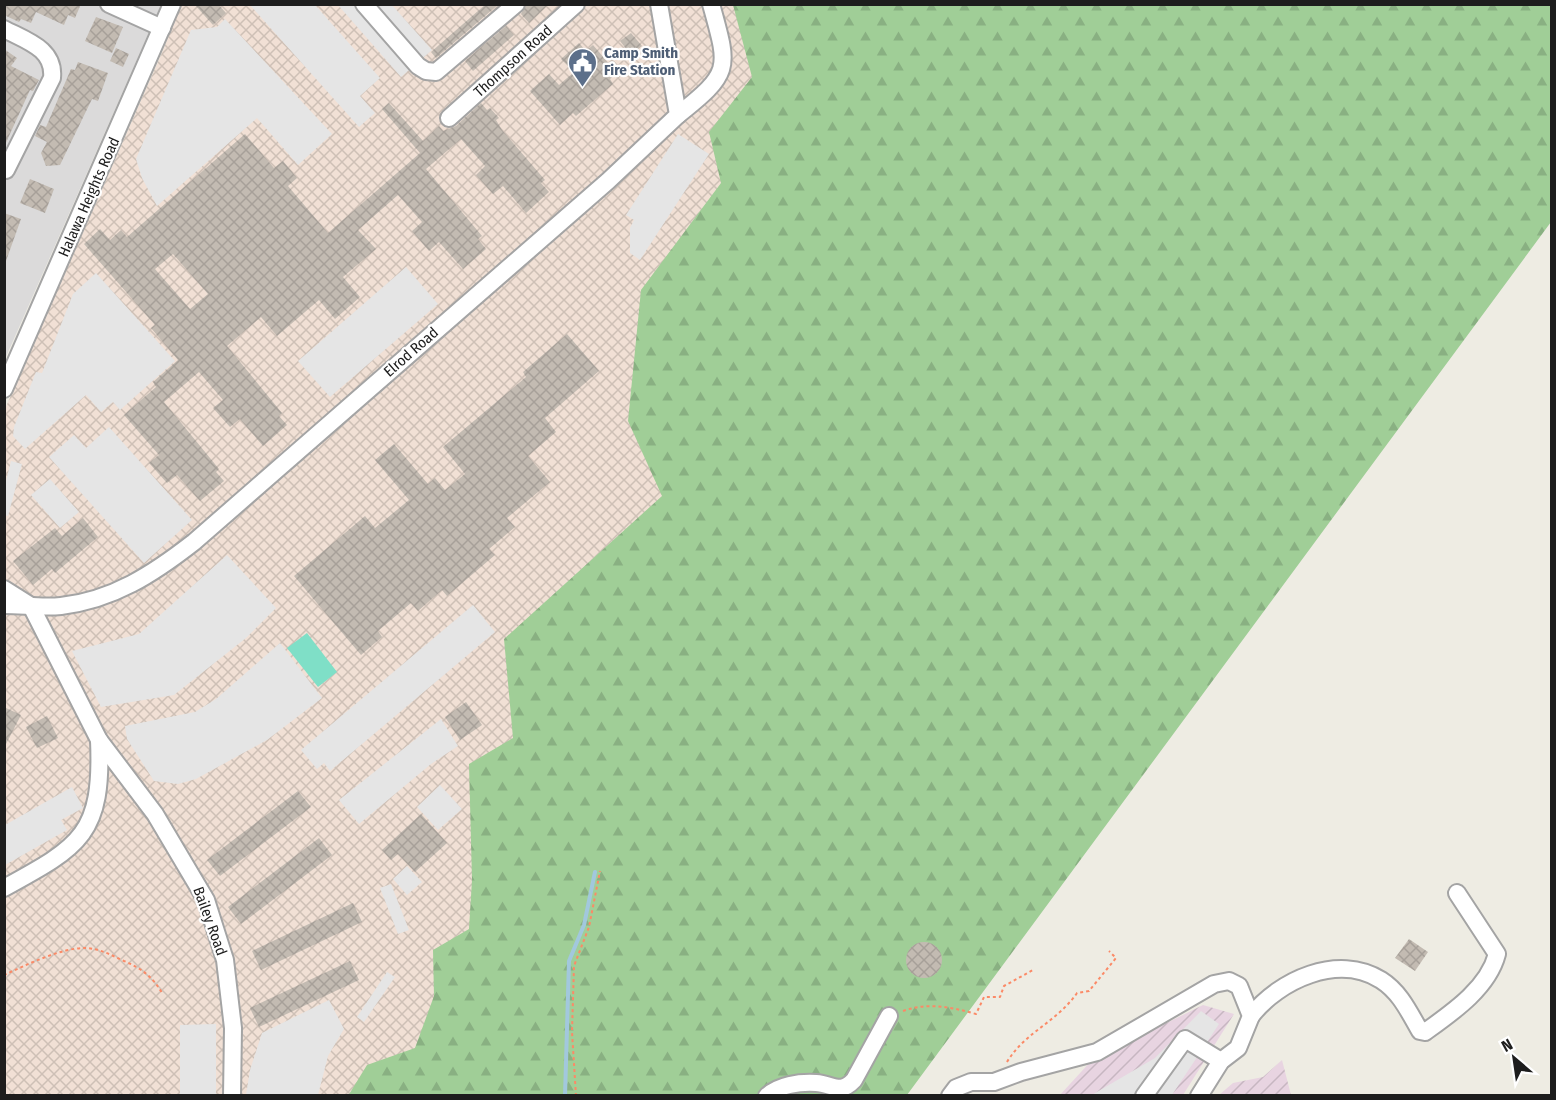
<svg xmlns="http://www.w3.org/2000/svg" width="1556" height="1100" font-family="'Fira Sans Condensed',sans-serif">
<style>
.residential{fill:#dbdada}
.industrial{fill:url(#industrial-furrows)}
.military{fill:url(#military-cross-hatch)}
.forest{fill:url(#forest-firs)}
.pitch{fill:#7fdfc7}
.parking{fill:#e5e5e5}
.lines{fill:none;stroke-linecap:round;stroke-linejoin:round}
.stream{stroke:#a2c8dd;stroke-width:4}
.building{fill:url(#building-cross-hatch);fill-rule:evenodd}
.minor-casing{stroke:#a4a4a4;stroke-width:20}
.path{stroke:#fb8a67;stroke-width:2;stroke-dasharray:3 3;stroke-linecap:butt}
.minor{stroke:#fff;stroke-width:16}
.labels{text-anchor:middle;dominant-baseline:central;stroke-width:4.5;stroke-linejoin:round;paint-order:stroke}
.service-label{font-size:15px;font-weight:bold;fill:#4e5e75;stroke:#fff;text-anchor:start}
.street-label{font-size:15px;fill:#1d1d1d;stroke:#fff}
</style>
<defs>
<pattern id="industrial-furrows" width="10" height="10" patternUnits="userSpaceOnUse" patternTransform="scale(1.5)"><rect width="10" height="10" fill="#e8d4e1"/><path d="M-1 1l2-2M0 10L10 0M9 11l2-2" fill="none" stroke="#c7b6c1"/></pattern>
<pattern id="military-cross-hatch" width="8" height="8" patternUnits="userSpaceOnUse" patternTransform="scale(1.5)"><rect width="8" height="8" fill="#f1e0d5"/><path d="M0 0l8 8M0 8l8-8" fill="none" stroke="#cec0b6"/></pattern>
<pattern id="forest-firs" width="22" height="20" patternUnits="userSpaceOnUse" patternTransform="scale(1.5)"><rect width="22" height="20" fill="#a0ce97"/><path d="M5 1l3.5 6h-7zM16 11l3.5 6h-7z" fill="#89b082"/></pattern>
<pattern id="building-cross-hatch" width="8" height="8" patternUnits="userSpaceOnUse" patternTransform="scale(1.5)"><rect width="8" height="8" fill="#c3bbb2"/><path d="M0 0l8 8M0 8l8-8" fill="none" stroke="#a7a099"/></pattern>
</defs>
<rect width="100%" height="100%" fill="#eeece3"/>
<polygon class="residential" points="5,5 161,5 5,359"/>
<g class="industrial">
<polygon points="1203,1005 1234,1014 1183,1095 1059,1096 1092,1060"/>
<polygon points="1282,1060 1291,1095 1219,1095 1233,1083 1263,1077"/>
</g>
<polygon class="military" points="181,5 1313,5 658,1095 5,1096 5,409 161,55"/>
<polygon class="forest" points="733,5 1551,5 1551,222 907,1095 348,1096 367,1065 415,1048 434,996 433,950 469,929 472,880 469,764 513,738 504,639 662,496 628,421 641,290 721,183 709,132 752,77"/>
<polygon class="pitch" points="307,633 337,672 318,687 287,648"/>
<g class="parking">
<polygon points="250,5 315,5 380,78 360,96 375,113 359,127"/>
<polygon points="338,5 392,5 432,50 401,77"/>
<polygon points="225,19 332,134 298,165 257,118 157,206 142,178 136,159 191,30 217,27"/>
<polygon points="678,134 709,154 640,260 630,253 630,228 634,220 626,215"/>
<polygon points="406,267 438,304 330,397 298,361"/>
<polygon points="96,273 175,361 120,410 113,402 101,412 86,395 25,449 13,436 14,427 36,372 42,373 73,294"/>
<polygon points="109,427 192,520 144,563 49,457 74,435 86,448"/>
<polygon points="11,461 22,464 8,516 5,515 5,485"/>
<polygon points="50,479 79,512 60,528 31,495"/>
<polygon points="227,555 276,608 246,638 174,695 101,707 72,651 139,634"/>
<polygon points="473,605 495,632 330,771 324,763 317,769 301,750"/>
<polygon points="280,643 322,698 267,740 196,779 178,784 154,781 127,739 125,726 195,712 216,699"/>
<polygon points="441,719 458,746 431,764 359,824 339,800"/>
<polygon points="440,785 462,809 438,830 417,807"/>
<polygon points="72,787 83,808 61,820 67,830 5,865 5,825"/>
<polygon points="407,866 422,882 407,895 393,879"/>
<polygon points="391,884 409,930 398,934 380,888"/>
<polygon points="387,972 395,977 364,1022 357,1017"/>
<polygon points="329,1000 344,1029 328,1056 318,1095 246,1095 250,1070 262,1033"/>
<polygon points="1201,1011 1219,1024 1172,1095 1090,1096 1155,1058"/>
<polygon points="216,1024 216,1094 218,1095 180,1095 180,1025"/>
</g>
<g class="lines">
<polyline class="stream" points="565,1096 569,961 584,925 595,872"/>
</g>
<g class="building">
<polygon points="4,4 81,4 75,18 68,15 64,25 36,12 31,23 21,19 19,22 4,15"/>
<polygon points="194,4 218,4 226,13 213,25"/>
<polygon points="486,4 499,4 436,58 431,52"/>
<polygon points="526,4 549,4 529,23 521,14"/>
<polygon points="96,17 123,27 112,53 85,41"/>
<polygon points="506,26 514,35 473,71 465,61"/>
<polygon points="631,33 642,46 631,55 620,41"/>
<polygon points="579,43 586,51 593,45 617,73 610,79 613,84 576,116 573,113 560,125 530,91 549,74 559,85 574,72 561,59"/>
<polygon points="116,48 129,54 123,67 110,61"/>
<polygon points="4,49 17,58 11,66 39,80 33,91 30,90 4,147"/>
<polygon points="78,62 108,73 98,101 92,99 60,165 46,166 41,153 47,142 35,136 40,125 46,127 71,69 75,70"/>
<path d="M389,103L423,141L439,126L443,131L456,126L481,103L487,110L490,108L499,118L496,120L502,130L545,180L541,183L549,192L526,213L503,186L493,194L476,175L485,166L461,139L426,169L482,236L478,239L486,249L463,269L439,242L429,251L412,231L422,222L398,195L358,230L376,249L343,277L360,297L335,319L319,300L277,336L261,317L227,346L282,413L279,416L287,425L263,446L240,419L230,427L213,408L223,400L199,372L164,402L219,469L216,472L224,481L200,501L177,475L167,483L149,463L159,455L124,415L156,387L153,382L178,360L151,328L155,325L84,244L100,229L110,240L121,230L127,237L245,134L274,168L283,161L297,178L288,186L328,233L420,153L382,109ZM173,254L208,294L190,309L155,269Z"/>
<polygon points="30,179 54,189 45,213 20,203"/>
<polygon points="4,213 21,219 6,261 4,261"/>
<polygon points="567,334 599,371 545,418 556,432 528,456 550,482 507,518 515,527 489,549 495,555 447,596 442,590 418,611 411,603 378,631 382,637 361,655 294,576 365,516 375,528 409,500 375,460 394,444 428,484 435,478 445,490 465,474 443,447 526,377 523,372"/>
<polygon points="83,518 98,537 55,573 52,569 33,585 13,561 55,528 62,536"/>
<polygon points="466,702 482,725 460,740 445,717"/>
<polygon points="4,707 21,715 4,748"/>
<polygon points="47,716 58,738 37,748 26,727"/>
<polygon points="298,791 311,807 220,876 207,860"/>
<polygon points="421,814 447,843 415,872 398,854 391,860 382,850"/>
<polygon points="319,838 332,855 241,924 228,907"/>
<polygon points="353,903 362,922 261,970 252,951"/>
<polygon points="1409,939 1428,952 1415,971 1395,958"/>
<circle cx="924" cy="960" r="18"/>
<polygon points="350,961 359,980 259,1027 250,1008"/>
</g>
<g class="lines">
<defs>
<g id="minor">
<polyline points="109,4 162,28"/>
<polyline points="364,4 418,66 426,71 436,72 516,4"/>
<path d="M4,29C27,41 55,49 52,78L6,170"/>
<path d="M678,115C732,72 729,69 711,4"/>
<polyline points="449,118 576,4"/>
<polyline points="4,389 172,4"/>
<polyline points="4,589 31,606 99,740 155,814 206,900 225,960 233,1028 232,1096"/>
<path d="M4,605C23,605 43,608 61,606C113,600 153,574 194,542L608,181L678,115L659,4"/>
<path d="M4,888C81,846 103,834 99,740"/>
<path d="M1251,1016C1279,980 1338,953 1381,980C1400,992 1409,1012 1420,1031L1425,1032C1453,1012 1488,988 1497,954L1457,893"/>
<path d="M767,1096C779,1085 799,1082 816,1083C833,1084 840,1095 854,1080L889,1016"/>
<polyline points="950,1096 956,1088 971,1082 994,1082 1021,1072 1097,1052 1214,984 1229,981 1239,986 1251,1016 1238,1048 1221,1061 1199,1096"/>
<polyline points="1144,1096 1185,1039 1221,1061"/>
</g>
</defs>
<use href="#minor" class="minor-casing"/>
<g class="path">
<path d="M4,975C26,965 61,948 84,948C99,948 111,955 124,961C141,968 153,977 162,993"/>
<path d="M903,1011C928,1002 951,1007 976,1014L984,997H1000L1004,986L1033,970"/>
<path d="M1007,1062C1025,1032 1057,1022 1077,993L1089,991L1116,958L1109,951"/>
<polyline points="576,1096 572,1032 574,966 589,927 600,871"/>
</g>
<use href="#minor" class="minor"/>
</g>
<defs>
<symbol id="civic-pin" viewBox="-11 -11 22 30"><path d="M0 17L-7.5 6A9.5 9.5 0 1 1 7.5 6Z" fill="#5c6f8a" stroke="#fff"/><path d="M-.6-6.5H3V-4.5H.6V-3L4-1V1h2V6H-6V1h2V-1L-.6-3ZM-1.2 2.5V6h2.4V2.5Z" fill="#fff"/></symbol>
</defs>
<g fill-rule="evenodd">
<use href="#civic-pin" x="566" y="46" width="33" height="45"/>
</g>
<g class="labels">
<g class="service-label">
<text x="604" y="53">Camp Smith<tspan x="604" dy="17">Fire Station</tspan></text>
</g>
<g class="street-label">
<text transform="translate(513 61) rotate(-42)">Thompson Road</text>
<text transform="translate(89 197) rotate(-66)">Halawa Heights Road</text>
<text transform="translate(411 352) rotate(-41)">Elrod Road</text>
<text transform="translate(210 921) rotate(70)">Bailey Road</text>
</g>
</g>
<rect width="1556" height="1100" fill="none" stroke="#1d1d1d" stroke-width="12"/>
<g transform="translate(1514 1058) rotate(331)" stroke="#ffffff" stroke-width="4.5" paint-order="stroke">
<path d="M0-4.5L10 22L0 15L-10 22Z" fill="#1d1d1d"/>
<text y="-9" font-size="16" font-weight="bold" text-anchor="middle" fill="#1d1d1d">N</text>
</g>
</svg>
